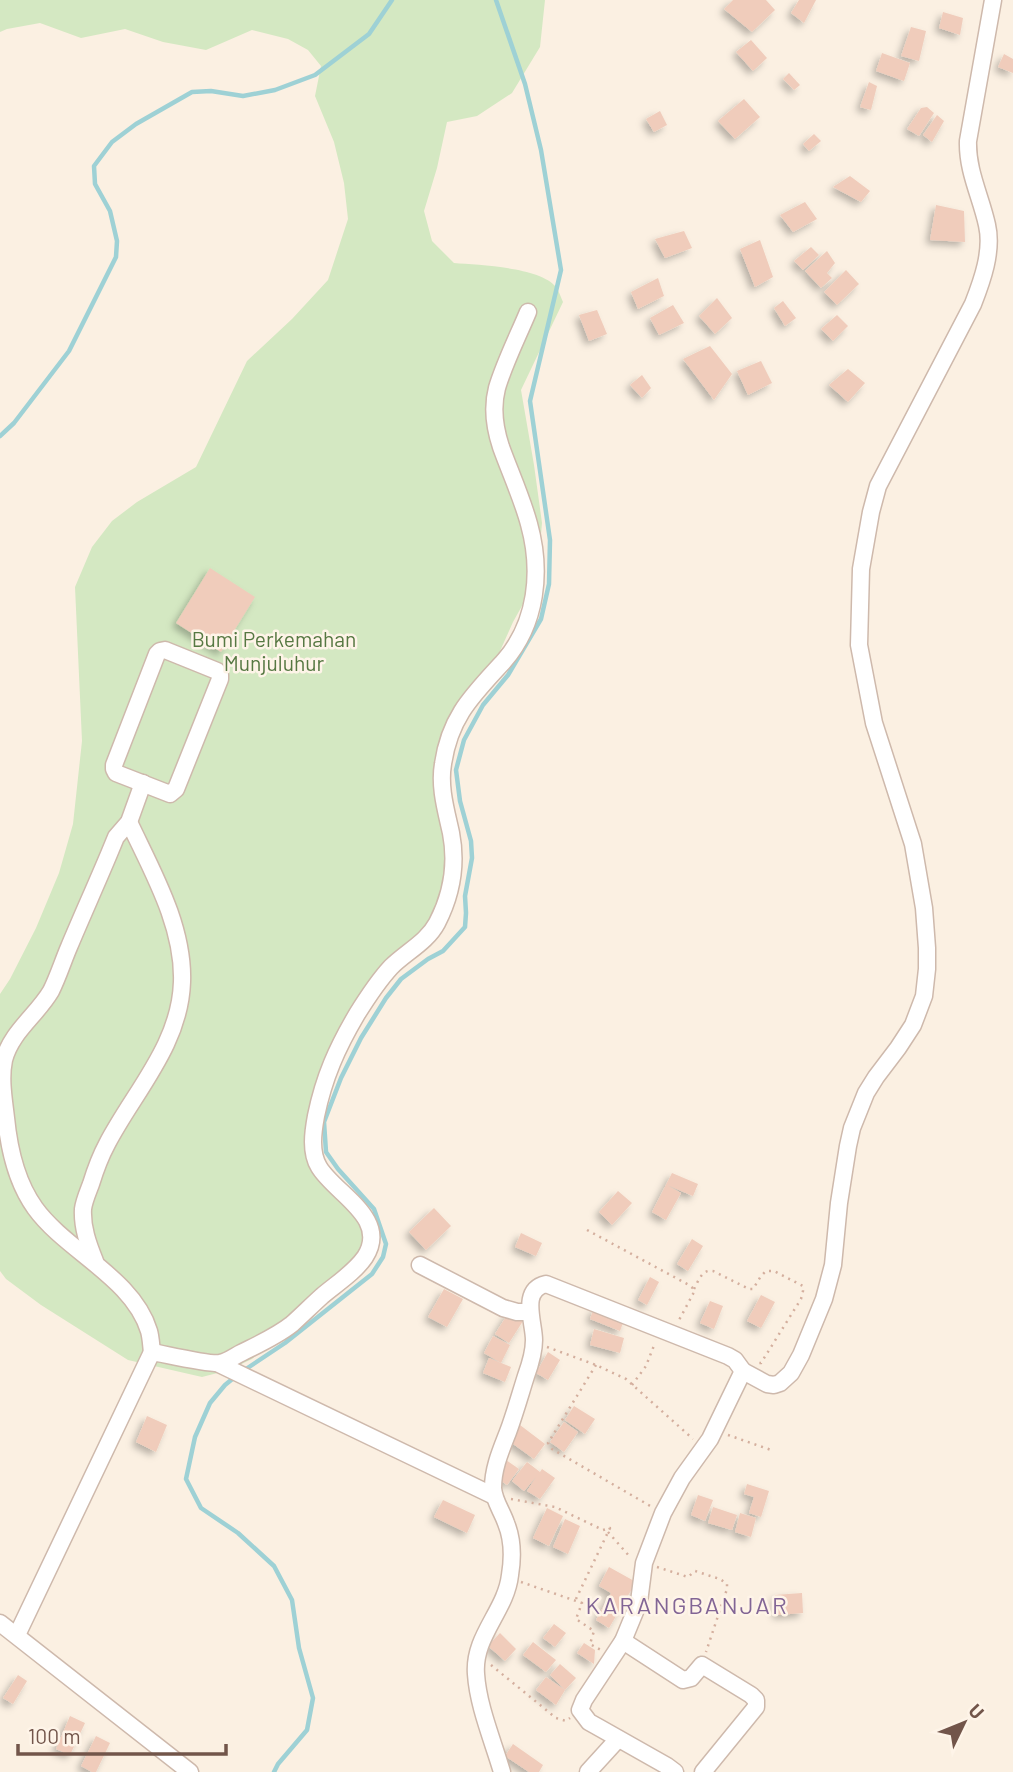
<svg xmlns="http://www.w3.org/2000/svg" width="1013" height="1772" font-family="Barlow,sans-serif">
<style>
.green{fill:#d4e8c2}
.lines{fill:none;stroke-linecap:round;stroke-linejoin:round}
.stream{stroke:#9ed1d5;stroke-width:4.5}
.building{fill:#f0ccbb;filter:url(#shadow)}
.minor-casing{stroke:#ceb9ac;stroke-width:19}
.path{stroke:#d4af9e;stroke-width:2.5;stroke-dasharray:2 5;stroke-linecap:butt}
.minor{stroke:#fff;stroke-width:16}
.labels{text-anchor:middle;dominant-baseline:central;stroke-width:5;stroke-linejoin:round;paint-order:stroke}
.park-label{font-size:21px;fill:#567842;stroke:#fef4e8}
.quarter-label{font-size:24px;letter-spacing:2px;fill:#826595;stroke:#fef4e8}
</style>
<defs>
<filter id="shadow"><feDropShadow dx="-4" dy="4" stdDeviation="3.5" flood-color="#0004"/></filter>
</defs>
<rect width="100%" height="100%" fill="#fbf0e2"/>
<path class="green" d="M0,0H545L540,47L512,93L477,116L447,122L437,168L424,211L432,241L454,263C479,265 540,267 556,287C559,291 561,298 563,302L521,390L534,465L542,523L537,579L513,622L483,689L447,743L452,901L360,1004L311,1145L368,1235L362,1264L273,1341L252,1359L229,1370L202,1377L128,1360L41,1305L6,1279L0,1271V994L10,979L36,928L59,873L73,824L82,741L75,587L92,547L112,521L137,502L196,467L247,361L292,319L328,280L348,219L344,183L334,142L315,96L321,66L308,50L288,39L252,30L206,50L163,42L125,29L81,38L40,23L7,29L0,32Z"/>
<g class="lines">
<g class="stream">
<polyline points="0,436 14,423 69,351 116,257 117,241 110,211 95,184 94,166 112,142 136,124 192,92 211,91 243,96 275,90 315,75 369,34 392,0"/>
<polyline points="243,1371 285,1343 372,1274 383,1257 386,1244 374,1209 338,1169 326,1152 324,1122 341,1078 361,1038 386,998 401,979 428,959 443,951 465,927 466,913 465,896 472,858 471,841 460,801 456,770 464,740 483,705 508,675 541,619 549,584 550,540 530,401 561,270 541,150 525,84 496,0"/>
<polyline points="236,1376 225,1385 210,1403 195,1437 186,1479 201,1508 238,1533 274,1566 292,1600 299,1648 313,1698 307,1730 278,1764 274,1772"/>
</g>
</g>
<g class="building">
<polygon points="733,0 766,0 775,10 752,32 724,9"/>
<polygon points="799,0 816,0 804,23 791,13"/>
<polygon points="943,12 963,18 960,35 939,28"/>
<polygon points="911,27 926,31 919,61 901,56"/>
<polygon points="751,40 767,58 753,71 736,52"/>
<polygon points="882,53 910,63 904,81 876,71"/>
<polygon points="1004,54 1013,59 1013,73 998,67"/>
<polygon points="789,73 800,85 794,90 783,79"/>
<polygon points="869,82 877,86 871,110 860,107"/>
<polygon points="744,99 760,117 735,139 718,121"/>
<polygon points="927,107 934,113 919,136 907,129 921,108"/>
<polygon points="660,111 667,125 654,132 646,119"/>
<polygon points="937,115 944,121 932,142 923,135"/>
<polygon points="814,134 821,141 809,151 803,144"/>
<polygon points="850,176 870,191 861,202 833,187"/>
<polygon points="805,202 817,219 793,232 780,215"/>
<polygon points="936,205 964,211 965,242 930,240"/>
<polygon points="684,231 692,248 665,258 655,239"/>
<polygon points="760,240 773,277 755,287 740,249"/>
<polygon points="811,247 819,255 803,270 794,261"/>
<polygon points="827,251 835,263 827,273 832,278 821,288 805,271"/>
<polygon points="846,270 859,284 837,305 824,292"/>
<polygon points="658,278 664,296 638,309 631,292"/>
<polygon points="717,298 732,318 715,334 699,316"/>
<polygon points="783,301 796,318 785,326 774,308"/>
<polygon points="673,305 684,323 659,335 650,318"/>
<polygon points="597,310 607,334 589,341 579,315"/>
<polygon points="837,315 848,326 833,341 821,329"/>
<polygon points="710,346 732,374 714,400 683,359"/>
<polygon points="761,361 772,383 748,395 737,371"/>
<polygon points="848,369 865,383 848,402 829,385"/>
<polygon points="642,375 651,388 642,398 630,385"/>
<polygon points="210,568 255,597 221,652 176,623"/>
<polygon points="672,1173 698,1184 693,1196 667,1185 681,1193 666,1220 652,1212"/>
<polygon points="618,1191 632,1203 612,1225 599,1212"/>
<polygon points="434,1208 451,1226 426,1250 409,1232"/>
<polygon points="521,1233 542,1243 536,1256 515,1247"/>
<polygon points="692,1239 703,1246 688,1271 677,1264"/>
<polygon points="650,1277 659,1282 647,1305 638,1300"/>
<polygon points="444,1289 463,1299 447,1327 428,1317"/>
<polygon points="761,1295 775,1302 761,1328 747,1321"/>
<polygon points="710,1301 723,1306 714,1329 700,1323"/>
<polygon points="594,1308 624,1320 620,1331 590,1319"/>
<polygon points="509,1312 523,1321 509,1343 495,1334"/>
<polygon points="594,1329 624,1338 620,1353 590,1345"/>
<polygon points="493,1336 510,1345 501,1363 484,1353"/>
<polygon points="548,1352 560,1360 548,1380 536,1373"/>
<polygon points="489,1358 511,1367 505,1382 483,1373"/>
<polygon points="574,1406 595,1419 585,1434 565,1420"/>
<polygon points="147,1416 167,1425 156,1452 136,1442"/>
<polygon points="564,1422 578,1432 564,1452 550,1442"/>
<polygon points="520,1425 545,1444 534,1459 509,1441"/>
<polygon points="506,1460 519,1469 507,1485 494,1476"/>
<polygon points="527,1462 540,1472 542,1469 555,1478 540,1499 527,1491 536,1477 524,1491 512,1481"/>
<polygon points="747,1484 769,1491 761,1517 749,1513 754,1497 744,1494"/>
<polygon points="698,1495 713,1500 705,1521 691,1515"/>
<polygon points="443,1500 475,1515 467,1533 434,1517"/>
<polygon points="713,1507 737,1515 732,1530 708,1523"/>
<polygon points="547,1508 563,1516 549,1546 533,1538"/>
<polygon points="740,1513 756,1518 751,1537 735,1532"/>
<polygon points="565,1519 580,1526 568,1554 553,1547"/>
<polygon points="609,1567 636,1582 609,1628 596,1620 611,1593 599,1586"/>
<polygon points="802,1593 803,1613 777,1615 775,1595"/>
<polygon points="554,1624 566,1633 555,1647 543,1638"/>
<polygon points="500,1633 516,1649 505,1661 488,1646"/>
<polygon points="533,1642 556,1660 546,1672 523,1655"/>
<polygon points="584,1643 595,1650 594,1664 577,1653"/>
<polygon points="560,1664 576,1678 565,1690 550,1675"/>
<polygon points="18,1675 27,1681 13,1704 3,1698"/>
<polygon points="546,1677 565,1690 556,1705 536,1690"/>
<polygon points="70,1716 85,1723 70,1755 56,1749"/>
<polygon points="96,1736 110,1743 96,1772 92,1772 81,1766"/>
<polygon points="513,1744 543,1765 539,1772 529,1772 505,1756"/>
</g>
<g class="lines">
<defs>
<g id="minor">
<polygon points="165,650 217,671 220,675 220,679 176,789 170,794 116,773 114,769 114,765 157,654 160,651"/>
<path d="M143,783L129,822L116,837L109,854C96,885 82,916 69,947C63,961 58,977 51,991C37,1015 11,1032 4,1060C0,1079 4,1100 6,1118C9,1149 17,1183 35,1208C66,1251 133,1278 149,1331C151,1338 151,1345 152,1352"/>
<path d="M95,1261C88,1244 82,1227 83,1209C84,1201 88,1192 91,1184C95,1171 100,1157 107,1144C134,1092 180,1045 182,982C184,926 152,871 129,822"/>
<polyline points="420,1265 503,1308 517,1312 529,1312"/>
<polyline points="219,1364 494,1496"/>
<polyline points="0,1623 190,1772"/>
<path d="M17,1635L152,1352C164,1354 211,1365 220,1363C227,1362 235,1356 241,1353C259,1344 277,1336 292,1324C302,1315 312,1305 322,1296C336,1284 354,1273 365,1257C390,1218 335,1194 319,1167C310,1152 313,1132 316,1116C324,1077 337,1048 357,1014C367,998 378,981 391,967C406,952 427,942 437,923C452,894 457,864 451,833C446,810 439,787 443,764C450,716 473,695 504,661C537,623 542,571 529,524C522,498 510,472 501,447C495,429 492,407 497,388C504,364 518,336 528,312"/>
<polyline points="623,1641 683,1680 691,1678 702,1665 751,1695 756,1700 756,1707 703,1772"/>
<path d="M502,1772C493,1741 478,1706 476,1674C473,1636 506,1611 510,1575C513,1557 513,1540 506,1523C502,1511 494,1501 493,1488C493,1468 501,1450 508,1432C515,1413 520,1395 526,1376C530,1365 534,1352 534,1340C534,1322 520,1290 546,1284L728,1356L735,1360L743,1371"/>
<polyline points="588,1772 618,1739"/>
<path d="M675,1772L667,1766L598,1727L589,1722L580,1710L584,1700L623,1641L639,1602L644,1563L663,1513L682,1478L710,1439L743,1371L767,1384L774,1385L780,1383L791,1373L801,1355L824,1299L833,1265L839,1203L848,1146L852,1128L866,1093L876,1077L898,1048L913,1025L924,996L927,969V948L924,908L913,844L874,723L859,645L861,569L871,512L878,486L973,304C982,281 993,251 987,225C981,197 967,171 968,141L993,0"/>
</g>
</defs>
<use href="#minor" class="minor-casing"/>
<g class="path">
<polyline points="587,1230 689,1285 694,1289 693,1294 678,1322"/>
<path d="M694,1289C699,1280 702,1269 713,1271L749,1289H753L761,1276L766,1271H774L803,1286V1291L801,1299L761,1363H758"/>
<polyline points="547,1347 596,1365 626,1379 693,1439"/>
<polyline points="596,1365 548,1443 552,1449 652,1507"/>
<polyline points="632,1385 646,1366 655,1343"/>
<polyline points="728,1435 774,1451"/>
<polyline points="511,1499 555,1507 603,1530 610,1528 575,1601"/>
<polyline points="608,1532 631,1558"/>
<polyline points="657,1567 688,1577 695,1571 720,1579 727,1584 727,1589 706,1652"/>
<polyline points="521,1582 582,1603 576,1619 594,1631 590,1644 601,1650"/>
<polyline points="491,1665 556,1718 566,1721 570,1718"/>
</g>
<use href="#minor" class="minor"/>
</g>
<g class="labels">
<g class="park-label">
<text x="274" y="638">Bumi Perkemahan<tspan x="274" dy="24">Munjuluhur</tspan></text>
</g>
<g class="quarter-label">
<text x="687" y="1604">KARANGBANJAR</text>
</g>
</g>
<g transform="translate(964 1723) rotate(47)" stroke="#fef4e8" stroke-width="5" paint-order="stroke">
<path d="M0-5L12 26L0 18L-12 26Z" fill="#72554a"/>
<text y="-10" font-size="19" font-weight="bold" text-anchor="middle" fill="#72554a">U</text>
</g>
<path d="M18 1744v10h208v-10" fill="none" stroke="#72554a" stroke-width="3.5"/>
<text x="28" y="1744" font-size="21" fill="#72554a" stroke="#fef4e8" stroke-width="5" paint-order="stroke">100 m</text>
</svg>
